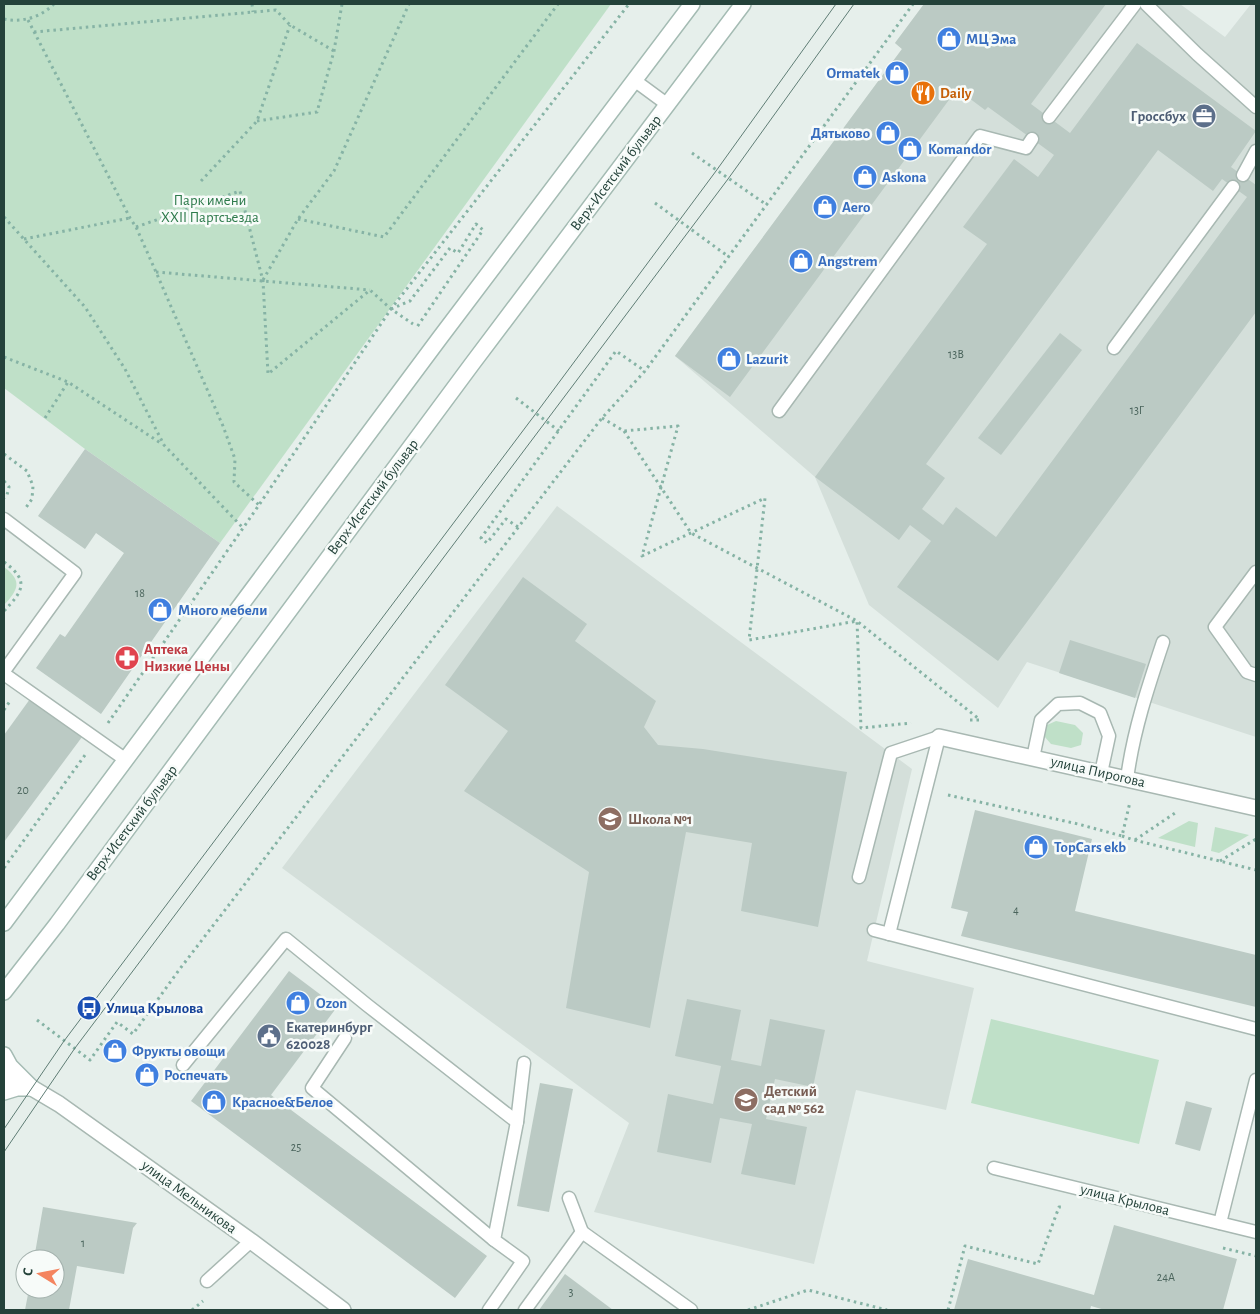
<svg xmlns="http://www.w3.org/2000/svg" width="1260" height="1314" font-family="'Alegreya Sans',sans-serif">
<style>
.built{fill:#d4dfda}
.green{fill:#bfe0c8}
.building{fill:#bbcac4;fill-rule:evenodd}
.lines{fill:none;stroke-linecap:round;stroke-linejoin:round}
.service-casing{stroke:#a8b8b2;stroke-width:15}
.minor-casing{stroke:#a8b8b2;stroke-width:18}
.tertiary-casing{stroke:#a8b8b2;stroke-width:18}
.secondary-casing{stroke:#a4bbb3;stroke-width:18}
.path{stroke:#86b3a5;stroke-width:3;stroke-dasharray:2.5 4;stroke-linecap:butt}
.service{stroke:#fff;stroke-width:12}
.minor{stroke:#fff;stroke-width:15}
.tertiary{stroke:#fff;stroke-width:15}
.secondary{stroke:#fff;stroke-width:15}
.tram{stroke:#5f7d75;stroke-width:1}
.labels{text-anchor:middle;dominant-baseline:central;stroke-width:5;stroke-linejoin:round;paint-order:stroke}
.number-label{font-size:12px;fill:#4a645c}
.shop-label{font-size:15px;font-weight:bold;fill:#366cbe;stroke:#f7fbf9;text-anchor:start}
.food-label{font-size:15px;font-weight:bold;fill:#c56008;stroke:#f7fbf9;text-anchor:start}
.service-label{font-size:15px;font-weight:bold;fill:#4e5e75;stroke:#f7fbf9;text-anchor:end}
.street-label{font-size:15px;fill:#24423a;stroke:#f7fbf9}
.park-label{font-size:15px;fill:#2d7a4b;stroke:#f7fbf9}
.health-label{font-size:15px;font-weight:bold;fill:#be3a42;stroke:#f7fbf9;text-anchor:start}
.education-label{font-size:15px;font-weight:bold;fill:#785e54;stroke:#f7fbf9;text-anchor:start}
.transit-label{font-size:15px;font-weight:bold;fill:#164399;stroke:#f7fbf9;text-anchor:start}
</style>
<rect width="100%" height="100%" fill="#e6efeb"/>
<g class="built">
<polygon points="924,4 935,4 942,9 946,4 1180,4 1225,37 1251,4 1256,4 1256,737 1027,662 998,708 869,605 815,477 675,356 902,49 895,43"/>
<polygon points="557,506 912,769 867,961 974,988 946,1110 856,1090 814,1264 594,1212 629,1123 282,868"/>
</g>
<g class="green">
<polygon points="4,4 611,4 220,543 85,449 4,388"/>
<path d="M4,567C23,581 18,590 4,605Z"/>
<polygon points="1056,721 1075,725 1083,733 1081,745 1071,748 1051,744 1044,736 1047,725"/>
<polygon points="1189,821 1198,823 1195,847 1158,838"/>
<polygon points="1215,827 1249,835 1219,853 1211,851"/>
<polygon points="991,1019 1159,1060 1139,1144 971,1103"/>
</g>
<g class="building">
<path d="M924,4H1106L1031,104L1070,133L1137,43L1256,131L1231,167L1256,185V312L998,661L897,587L931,541L910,525L899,540L815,477L987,244L963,227L1014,159L1038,177L1054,155L988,107L985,110L957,89L730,397L675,356L902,49L895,43ZM1158,150L1213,191L1222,179L1247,197L996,537L956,507L943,525L922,509L945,478L926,464Z"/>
<polygon points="1060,333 1082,350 1001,455 978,438"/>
<polygon points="85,449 220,543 101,714 36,668 60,634 65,637 124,553 96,533 85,549 38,516"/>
<polygon points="523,577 587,624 575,641 656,701 644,727 658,745 703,749 847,772 818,927 741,911 752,843 686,832 650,1028 566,1008 589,872 464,791 508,731 445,685"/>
<polygon points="1070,640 1146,664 1135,698 1059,673"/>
<polygon points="30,699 82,737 4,842 4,735"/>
<polygon points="975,810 1092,839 1075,911 1256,955 1256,1007 961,936 968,912 951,908"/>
<polygon points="289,971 337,1007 271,1095 487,1256 455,1298 191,1101"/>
<polygon points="687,999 741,1010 731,1060 761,1066 770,1019 825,1030 813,1087 775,1079 766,1119 807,1127 795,1185 741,1174 752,1124 720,1118 711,1163 657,1152 668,1094 713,1104 721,1066 675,1056"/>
<polygon points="540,1083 573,1089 549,1212 517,1206"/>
<polygon points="1186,1101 1212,1108 1200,1151 1175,1144"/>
<polygon points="43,1207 137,1223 133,1228 124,1274 77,1266 69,1310 25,1310 29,1289 55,1289 55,1259 34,1259"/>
<polygon points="1114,1225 1237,1259 1223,1310 1105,1310 1091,1306 1090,1310 954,1310 968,1259 1094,1295"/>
<polygon points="565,1274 613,1310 539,1310"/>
</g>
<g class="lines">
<defs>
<g id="service">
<polyline points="1146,4 1197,54 1256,107"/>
<polyline points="634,80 668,105"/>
<polyline points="1049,117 1135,4"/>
<polyline points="1243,175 1256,151"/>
<polyline points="1114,348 1233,187"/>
<polyline points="779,411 980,136 1026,148 1032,139"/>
<polyline points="4,519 75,573 4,671"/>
<polyline points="1256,572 1215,627 1247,672 1256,675"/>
<polyline points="4,674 126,760"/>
<polyline points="1033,758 1041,720 1058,704 1080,703 1100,713 1109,736 1101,773"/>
<path d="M1127,779C1133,732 1148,687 1163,642"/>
<polyline points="859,877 891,753 939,737"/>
<polyline points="874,930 1256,1029"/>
<polyline points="889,934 939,737"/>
<polyline points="345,1038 312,1088 494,1240"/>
<polyline points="183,1065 286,939 367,1005 517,1122"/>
<polyline points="994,1168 1256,1232"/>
<polyline points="569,1198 582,1232"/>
<polyline points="1220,1223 1256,1080"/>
<polyline points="207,1281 251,1241"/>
<polyline points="489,1310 523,1261 494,1240 517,1122 524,1063"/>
<polyline points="525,1310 582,1232 691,1310"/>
</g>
<polyline id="minor" points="939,737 1256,808"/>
<polyline id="tertiary" points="4,1076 32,1088 59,1104 251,1241 343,1310"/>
<g id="secondary">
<polyline points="4,923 439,339 692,4"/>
<polyline points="4,992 57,924 472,364 743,4"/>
<polyline points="4,1055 10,1066 32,1088"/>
<polyline points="4,1092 17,1088 32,1088"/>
</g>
</defs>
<use href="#service" class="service-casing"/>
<use href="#minor" class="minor-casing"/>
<use href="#tertiary" class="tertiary-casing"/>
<use href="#secondary" class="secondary-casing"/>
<g class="path">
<polyline points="252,4 253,12"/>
<path d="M4,19C22,23 41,17 54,4"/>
<polyline points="28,20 130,218 136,227 156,272 223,426 235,459 234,482 259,505"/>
<polyline points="34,32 276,10 290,25 334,51"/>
<polyline points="257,121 317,112 334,51 342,4"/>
<polyline points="692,153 767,205"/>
<polyline points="201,181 257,121 290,25"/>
<polyline points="655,203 729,257"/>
<polyline points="4,217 85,307 125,369 164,445 243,528"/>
<polyline points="298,219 384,237 558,4"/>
<polyline points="136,227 240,191 263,281 268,374 370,290 391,309 413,324"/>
<polyline points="24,239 130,218"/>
<polyline points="156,272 370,290"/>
<polyline points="263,280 298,219 334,171 409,4"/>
<polyline points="391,309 410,301 450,248 458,253 476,224 483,230 417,327"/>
<polyline points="4,357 68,382 162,444"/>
<polyline points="516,398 559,431"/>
<polyline points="45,418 68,382"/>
<polyline points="602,418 624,431 678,426 642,556 765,498 749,640 857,621 861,728 911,723"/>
<polyline points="624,431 691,533 857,621 979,719"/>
<polyline points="4,454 27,471 33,486 32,499 25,509"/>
<polyline points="4,481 9,487 7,495 4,498"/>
<polyline points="518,527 506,519 487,543 481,538 616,351 645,371"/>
<path d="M4,562C30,581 23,591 4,611"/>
<polyline points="4,710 10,701"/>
<polyline points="970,720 979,720"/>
<polyline points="108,723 259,505 391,309 629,4"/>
<polyline points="948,795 1078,824 1122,836 1130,802"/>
<polyline points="1122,836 1134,840 1256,870"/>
<polyline points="1135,840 1175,813"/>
<polyline points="1220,861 1256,839"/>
<polyline points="4,868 85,755"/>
<polyline points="37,1020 90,1060 117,1022 133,1034 179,970 602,418 645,371 913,4"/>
<polyline points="1223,1248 1256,1256"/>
<polyline points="192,1310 203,1301"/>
<polyline points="748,1310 808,1290 887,1310"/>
<polyline points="948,1310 965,1246 1038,1264 1059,1207 1062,1207"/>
</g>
<use href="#service" class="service"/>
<use href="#minor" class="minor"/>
<use href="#tertiary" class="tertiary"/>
<use href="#secondary" class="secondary"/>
<g class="tram">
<polyline points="4,1129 64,1041 537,412 716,171 836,4"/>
<polyline points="4,1152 75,1048 728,179 854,4"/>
</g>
</g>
<defs>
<symbol id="shop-disc" viewBox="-11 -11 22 22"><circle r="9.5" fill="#3f7fe0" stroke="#f7fbf9"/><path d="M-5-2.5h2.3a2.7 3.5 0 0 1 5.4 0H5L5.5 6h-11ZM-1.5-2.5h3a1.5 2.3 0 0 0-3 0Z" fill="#fff"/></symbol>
<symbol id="restaurant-disc" viewBox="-11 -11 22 22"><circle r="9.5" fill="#e8710a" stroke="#f7fbf9"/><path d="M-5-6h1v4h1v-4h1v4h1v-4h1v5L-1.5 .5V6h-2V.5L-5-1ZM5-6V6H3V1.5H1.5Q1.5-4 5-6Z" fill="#fff"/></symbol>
<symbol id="office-disc" viewBox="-11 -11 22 22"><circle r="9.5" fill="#5c6f8a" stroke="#f7fbf9"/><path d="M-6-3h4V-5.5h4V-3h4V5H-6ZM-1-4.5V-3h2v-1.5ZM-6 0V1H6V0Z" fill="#fff"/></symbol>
<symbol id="pharmacy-disc" viewBox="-11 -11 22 22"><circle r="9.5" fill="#e0444e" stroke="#f7fbf9"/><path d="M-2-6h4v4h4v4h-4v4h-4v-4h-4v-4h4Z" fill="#fff"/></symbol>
<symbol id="school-disc" viewBox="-11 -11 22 22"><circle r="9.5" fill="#8d6e63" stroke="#f7fbf9"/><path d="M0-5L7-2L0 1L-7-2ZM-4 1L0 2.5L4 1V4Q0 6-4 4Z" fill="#fff"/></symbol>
<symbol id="bus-disc" viewBox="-11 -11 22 22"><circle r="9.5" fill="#1a4fb4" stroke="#f7fbf9"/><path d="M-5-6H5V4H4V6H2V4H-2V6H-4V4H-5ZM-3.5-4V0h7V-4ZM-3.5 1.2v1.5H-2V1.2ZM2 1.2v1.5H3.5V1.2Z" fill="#fff"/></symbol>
<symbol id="civic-disc" viewBox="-11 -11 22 22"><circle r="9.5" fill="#5c6f8a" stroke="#f7fbf9"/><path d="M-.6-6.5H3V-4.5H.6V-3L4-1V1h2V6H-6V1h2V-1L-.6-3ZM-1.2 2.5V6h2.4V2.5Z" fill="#fff"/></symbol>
</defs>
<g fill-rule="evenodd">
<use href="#shop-disc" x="935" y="25" width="28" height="28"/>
<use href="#shop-disc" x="883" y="59" width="28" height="28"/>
<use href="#restaurant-disc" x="909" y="79" width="28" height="28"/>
<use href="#office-disc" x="1190" y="102" width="28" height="28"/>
<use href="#shop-disc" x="874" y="119" width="28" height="28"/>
<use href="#shop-disc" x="896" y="135" width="28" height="28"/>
<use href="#shop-disc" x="851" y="163" width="28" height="28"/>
<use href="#shop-disc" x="811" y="193" width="28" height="28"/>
<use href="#shop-disc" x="787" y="247" width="28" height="28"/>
<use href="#shop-disc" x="715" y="345" width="28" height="28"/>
<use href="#shop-disc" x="146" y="596" width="28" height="28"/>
<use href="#pharmacy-disc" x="113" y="644" width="28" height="28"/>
<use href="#school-disc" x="596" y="805" width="28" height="28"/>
<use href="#shop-disc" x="1022" y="833" width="28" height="28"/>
<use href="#shop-disc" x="284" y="989" width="28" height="28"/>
<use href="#bus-disc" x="75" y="994" width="28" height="28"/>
<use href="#civic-disc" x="255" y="1022" width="28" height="28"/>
<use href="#shop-disc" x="101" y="1037" width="28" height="28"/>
<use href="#shop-disc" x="133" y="1061" width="28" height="28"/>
<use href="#school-disc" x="732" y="1086" width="28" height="28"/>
<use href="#shop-disc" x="200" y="1088" width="28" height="28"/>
</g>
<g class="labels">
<g class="number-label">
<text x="956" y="354">13В</text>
<text x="1137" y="410">13Г</text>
<text x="140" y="593">18</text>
<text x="23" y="790">20</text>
<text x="1016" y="910">4</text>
<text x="296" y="1147">25</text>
<text x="83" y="1243">1</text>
<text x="1166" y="1277">24А</text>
<text x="571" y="1292">3</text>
</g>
<g class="shop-label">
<text x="966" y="39">МЦ Эма</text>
<text x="880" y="73" text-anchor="end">Ormatek</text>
<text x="870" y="133" text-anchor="end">Дятьково</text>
<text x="928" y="149">Komandor</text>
<text x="882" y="177">Askona</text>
<text x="842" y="207">Aero</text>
<text x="818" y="261">Angstrem</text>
<text x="746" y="359">Lazurit</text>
<text x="178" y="610">Много мебели</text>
<text x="1054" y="847">TopCars ekb</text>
<text x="316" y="1003">Ozon</text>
<text x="132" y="1051">Фрукты овощи</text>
<text x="164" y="1075">Роспечать</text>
<text x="232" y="1102">Красное&amp;Белое</text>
</g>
<g class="food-label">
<text x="940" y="93">Daily</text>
</g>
<g class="service-label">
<text x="1186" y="116">Гроссбух</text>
<text x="286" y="1027" text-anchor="start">Екатеринбург<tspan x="286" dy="17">620028</tspan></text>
</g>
<g class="street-label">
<text transform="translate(616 173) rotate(-53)">Верх-Исетский бульвар</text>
<text transform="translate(373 497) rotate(-53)">Верх-Исетский бульвар</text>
<text transform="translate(1098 772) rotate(13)">улица Пирогова</text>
<text transform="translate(132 823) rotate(-53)">Верх-Исетский бульвар</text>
<text transform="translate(189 1197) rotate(36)">улица Мельникова</text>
<text transform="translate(1125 1200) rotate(14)">улица Крылова</text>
</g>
<g class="park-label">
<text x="210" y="200">Парк имени<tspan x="210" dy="17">XXII Партсъезда</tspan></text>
</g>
<g class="health-label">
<text x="144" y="649">Аптека<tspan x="144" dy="17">Низкие Цены</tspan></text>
</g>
<g class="education-label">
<text x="628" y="819">Школа №1</text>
<text x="764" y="1091">Детский<tspan x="764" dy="17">сад № 562</tspan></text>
</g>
<g class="transit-label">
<text x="106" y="1008">Улица Крылова</text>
</g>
</g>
<rect width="1260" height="1314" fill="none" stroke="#24423a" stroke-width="10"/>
<g transform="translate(40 1274) rotate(280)"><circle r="24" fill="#f7fbf9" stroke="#a3b1ad"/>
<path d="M0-4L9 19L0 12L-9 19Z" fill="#f4845f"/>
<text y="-8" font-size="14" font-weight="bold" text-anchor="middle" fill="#24423a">С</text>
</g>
</svg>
